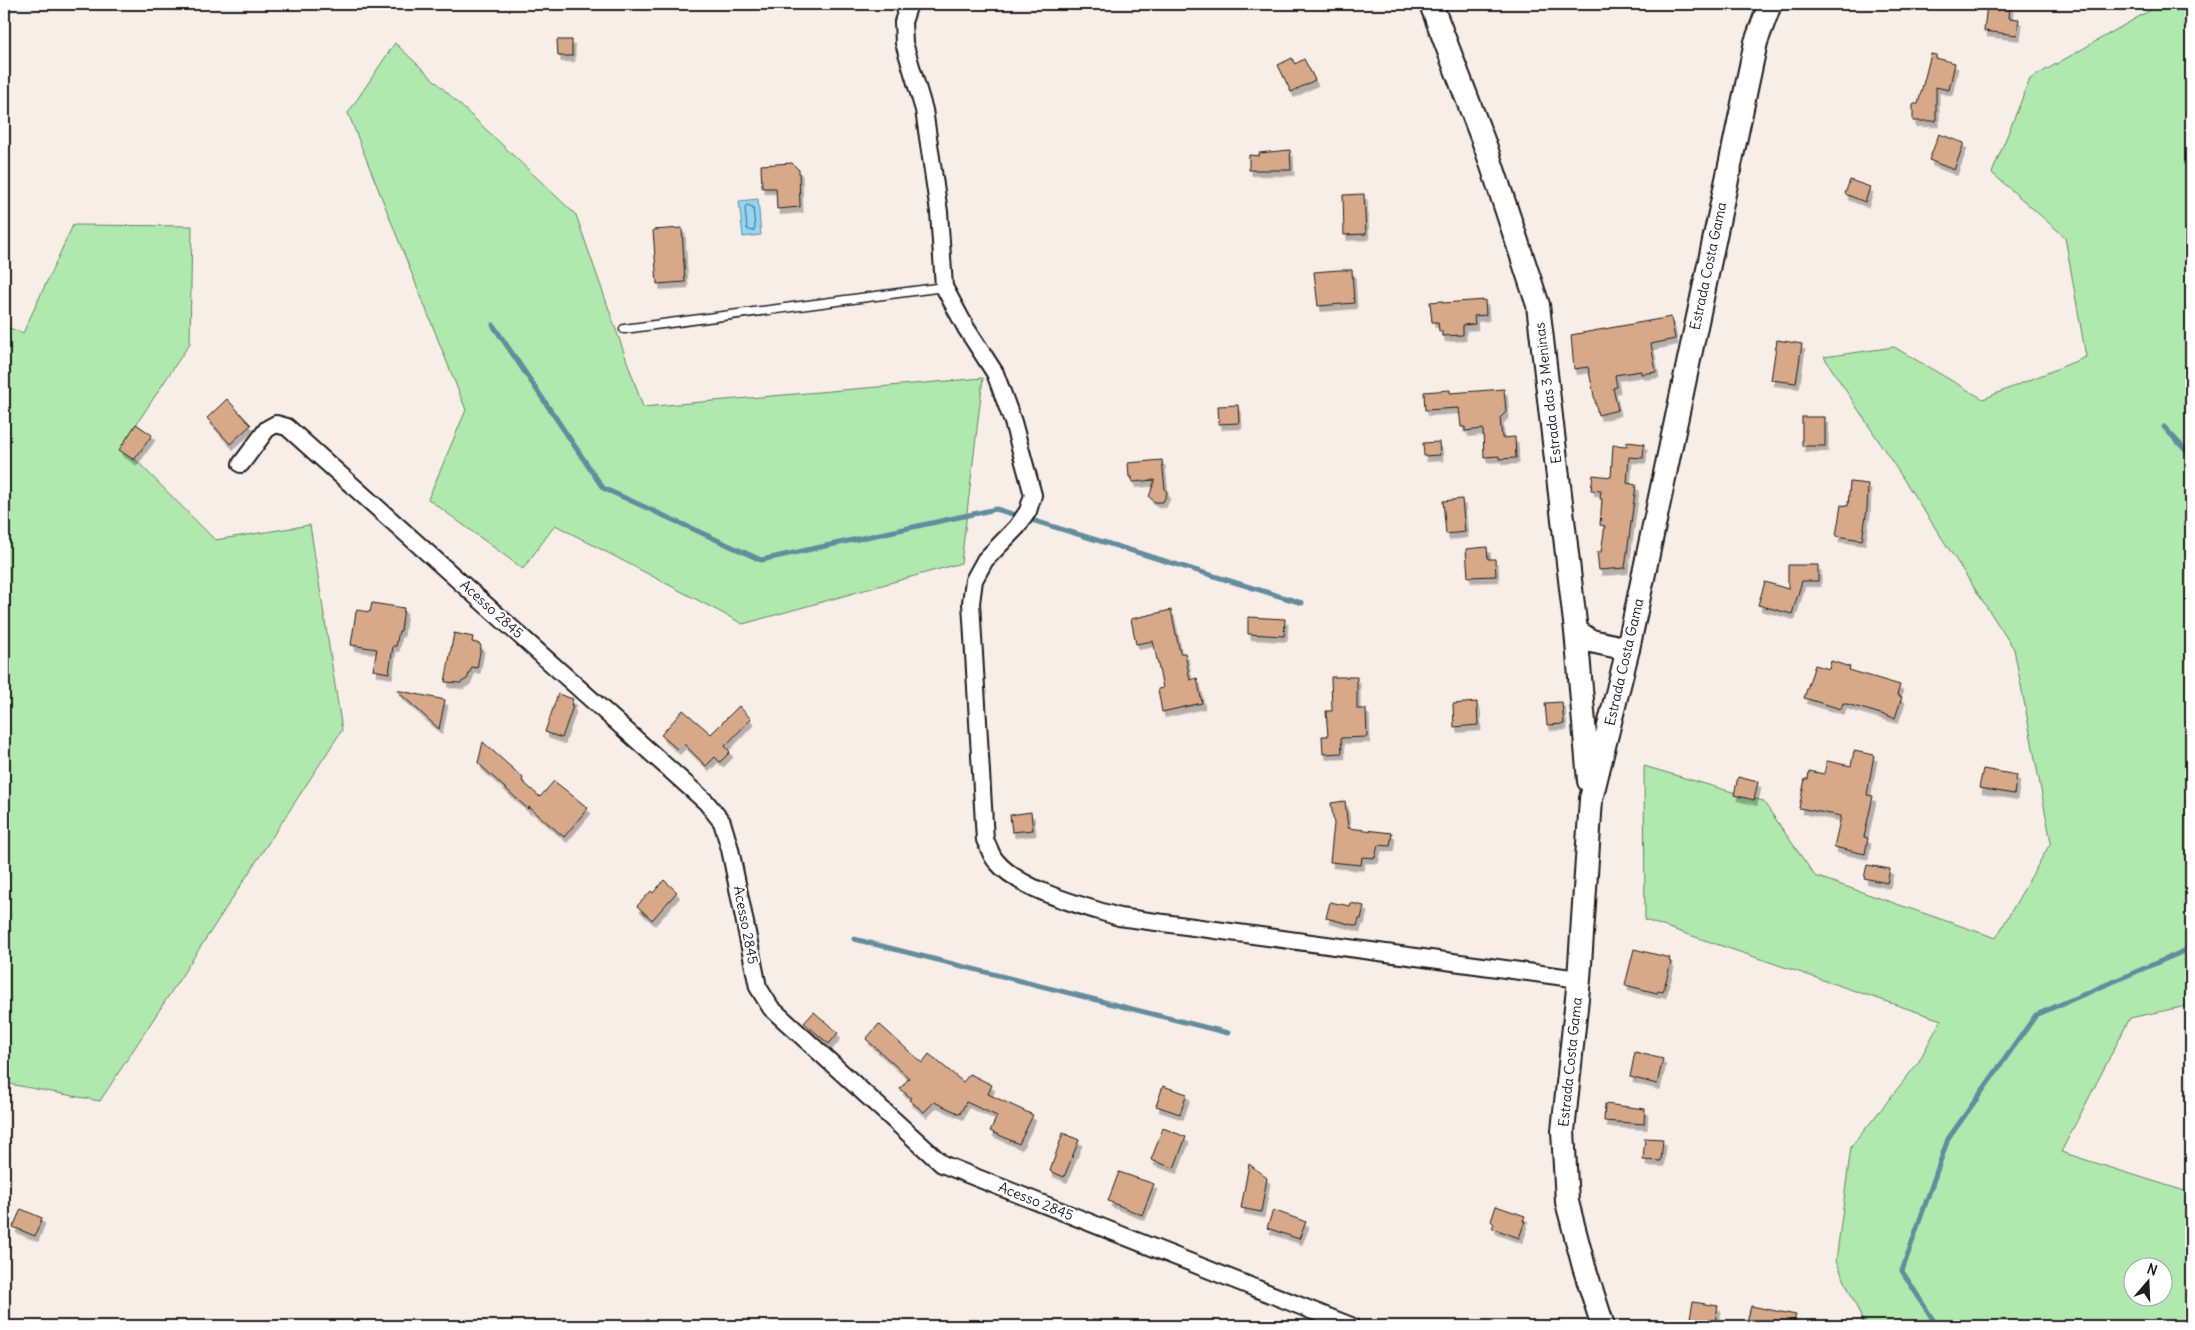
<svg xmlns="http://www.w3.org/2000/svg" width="2195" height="1330" font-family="Delius,sans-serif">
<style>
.green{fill:#afe9ae;stroke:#668265;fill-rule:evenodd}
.water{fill:#92d6f3;stroke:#638c9d}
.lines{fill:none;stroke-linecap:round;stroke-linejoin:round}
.shore{stroke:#4b6672;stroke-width:1}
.stream{stroke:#638c9d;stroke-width:5}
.building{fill:#d7a989;stroke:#1c1c1c;filter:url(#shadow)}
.lane-casing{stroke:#1c1c1c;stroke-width:11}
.street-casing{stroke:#1c1c1c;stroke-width:20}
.secondary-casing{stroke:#1c1c1c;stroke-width:26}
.lane{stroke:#fff;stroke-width:8}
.street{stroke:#fff;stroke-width:16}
.secondary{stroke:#fff;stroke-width:22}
.labels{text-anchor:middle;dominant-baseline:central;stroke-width:4.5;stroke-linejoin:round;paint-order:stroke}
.street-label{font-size:14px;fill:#1c1c1c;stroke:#fff}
</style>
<defs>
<filter id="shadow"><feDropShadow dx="3" dy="5.5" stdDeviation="0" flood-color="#0004"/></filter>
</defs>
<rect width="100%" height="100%" fill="#f7eee7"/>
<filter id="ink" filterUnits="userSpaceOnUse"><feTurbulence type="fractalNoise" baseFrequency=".02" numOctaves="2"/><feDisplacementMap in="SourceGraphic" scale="10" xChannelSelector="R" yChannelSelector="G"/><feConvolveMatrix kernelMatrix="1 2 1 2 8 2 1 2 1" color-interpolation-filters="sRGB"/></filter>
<g filter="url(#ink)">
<g class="green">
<path d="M2161,4H2191V1005L2130,1018L2061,1152L2191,1193V1326H1865L1836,1261L1851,1147L1918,1063L1941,1020L1645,920L1644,766L1763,801L1815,876L1996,938L2051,842L2014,649L1824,357L1894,347L1983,399L2086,357L2065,237L1992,173L2030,79ZM2132,1268H2162V1298H2132Z"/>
<polygon points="395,43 576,215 643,407 983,378 961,563 743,624 555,525 523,569 428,499 466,410 348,113"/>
<polygon points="73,225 192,226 190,343 122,446 215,540 310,525 342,730 100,1101 4,1083 4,326 23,333"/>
</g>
<polygon class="water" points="758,199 761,235 743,237 739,201"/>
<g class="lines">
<polygon class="shore" points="747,205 753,207 755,228 753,231 747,229 745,208"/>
<g class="stream">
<polyline points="493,325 603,488 761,560 996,509 1302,603"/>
<polyline points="2164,427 2191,456"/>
<polyline points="854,939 1228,1033"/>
<polyline points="1937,1326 1902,1271 1948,1139 2036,1015 2191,948"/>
</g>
</g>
<g class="building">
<polygon points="1987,4 2010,6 2009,18 2019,19 2017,35 1984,31"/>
<polygon points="557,40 572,40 572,56 558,56"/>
<polygon points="1931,54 1936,55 1936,58 1955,63 1949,90 1936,87 1936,121 1913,121 1913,104 1918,104"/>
<polygon points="1292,58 1295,64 1304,59 1315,80 1291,92 1278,65"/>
<polygon points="1939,134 1964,143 1954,170 1929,160"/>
<polygon points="1290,150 1291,170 1249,170 1249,155 1259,156 1259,153"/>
<polygon points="792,163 799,170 800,207 777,209 776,188 762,188 761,165"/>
<polygon points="1850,180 1870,187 1865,202 1845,194"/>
<polygon points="1364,194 1366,234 1344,235 1343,195"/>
<polygon points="682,228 685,282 657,284 653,230"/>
<polygon points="1339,270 1352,270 1354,303 1318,306 1314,272"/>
<polygon points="1485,300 1486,315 1474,316 1475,324 1463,325 1463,335 1442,336 1442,331 1439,331 1438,322 1432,322 1430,302 1443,301 1443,303"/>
<polygon points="1671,317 1675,339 1651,344 1656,372 1641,374 1641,371 1615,375 1617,387 1613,388 1618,410 1598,415 1588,367 1574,369 1571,335"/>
<polygon points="1777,340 1802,344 1796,383 1771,380"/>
<polygon points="1504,389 1506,412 1500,418 1502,438 1515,437 1516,458 1499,459 1499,456 1484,457 1483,429 1465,431 1465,427 1461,427 1459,408 1425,410 1424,392 1450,390 1450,393"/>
<polygon points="227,399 251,425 230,444 207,418"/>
<polygon points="1238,405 1239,423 1219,424 1218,406"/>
<rect x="1802" y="417" width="23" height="29"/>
<polygon points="136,424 152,435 134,460 119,450"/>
<polygon points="1439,442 1440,455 1424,456 1423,443"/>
<polygon points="1627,442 1644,444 1643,458 1629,457 1627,483 1636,485 1625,568 1599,570 1597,552 1601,552 1605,526 1600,525 1602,499 1600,499 1601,491 1591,490 1593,475 1611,477 1613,445 1627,446"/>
<polygon points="1162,460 1165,489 1167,493 1163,502 1155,502 1149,497 1155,480 1132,482 1132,477 1129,477 1128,463"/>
<polygon points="1850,482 1868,484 1867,509 1862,540 1836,536 1841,505 1848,506"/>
<polygon points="1462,499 1465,532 1446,534 1443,501"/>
<polygon points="1487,547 1488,559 1495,559 1496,576 1468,577 1466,549"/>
<polygon points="1788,565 1818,565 1818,581 1802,581 1792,614 1758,605 1765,582 1788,589"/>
<polygon points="372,603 404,608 401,631 399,631 396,646 393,646 389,673 373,670 377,649 351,645 356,612 357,610 370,612"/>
<polygon points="1171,610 1180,653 1185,653 1190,680 1197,678 1202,703 1162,712 1158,689 1163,688 1153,641 1136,644 1131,619"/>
<polygon points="1248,617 1285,619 1284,636 1248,634"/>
<polygon points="454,633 473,637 472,642 480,644 481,647 477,668 472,667 467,679 460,683 445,682"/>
<polygon points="1831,661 1850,667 1849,670 1900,685 1897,695 1902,697 1895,718 1843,703 1841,709 1804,698 1815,665 1829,669"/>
<polygon points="1331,677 1357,677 1357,709 1366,709 1367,737 1341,738 1342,753 1323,754 1322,736 1328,736 1326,711 1332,711"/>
<polygon points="396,690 445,700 439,729"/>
<polygon points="558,694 573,699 571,705 573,706 562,738 545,732"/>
<polygon points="1477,702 1478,725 1454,727 1453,704"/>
<polygon points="1562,702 1564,724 1547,725 1545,703"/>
<polygon points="739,706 751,719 725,746 730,752 720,762 715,757 706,766 683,743 677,749 661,735 683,710 711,734"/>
<polygon points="483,742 523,778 522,781 540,797 554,781 588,808 564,837 529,807 528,809 517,799 478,763"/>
<polygon points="1854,751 1874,755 1867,795 1873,796 1864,837 1868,838 1865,854 1834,847 1841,816 1799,808 1805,779 1808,779 1809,771 1824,774 1827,761 1851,766"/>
<polygon points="1983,769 2017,775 2014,794 1979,788"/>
<polygon points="1738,777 1758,782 1754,800 1734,795"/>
<polygon points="1345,801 1348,828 1392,833 1390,846 1378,845 1375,858 1362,857 1361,865 1330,862 1334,824 1331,803"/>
<polygon points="1031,812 1033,830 1012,832 1010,815"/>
<polygon points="1867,865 1890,869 1887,883 1864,878"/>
<polygon points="664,880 677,892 652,920 637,906 651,891 653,893"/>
<polygon points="1330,902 1350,906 1351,903 1364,906 1361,919 1359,919 1357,926 1326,918"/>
<polygon points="1634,949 1670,958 1669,961 1671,962 1663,992 1658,991 1657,993 1625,985"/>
<polygon points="814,1012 838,1033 829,1044 804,1023"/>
<polygon points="879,1024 922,1063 929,1054 963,1082 970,1074 992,1085 988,1094 1033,1115 1019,1144 990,1131 997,1116 966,1102 960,1114 934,1102 924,1112 909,1100 911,1098 900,1089 909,1078 866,1039"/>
<polygon points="1635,1052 1663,1059 1657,1084 1630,1077"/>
<polygon points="1163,1086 1187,1094 1180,1114 1156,1106"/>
<polygon points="1605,1104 1645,1109 1644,1124 1604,1121"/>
<polygon points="1163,1128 1186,1137 1174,1168 1151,1160"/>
<polygon points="1063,1133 1079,1140 1064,1177 1050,1171"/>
<polygon points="1645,1138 1663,1139 1661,1161 1643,1160"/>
<polygon points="1249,1164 1267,1178 1261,1212 1241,1208"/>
<polygon points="1119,1172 1154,1184 1142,1215 1108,1201"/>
<polygon points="1496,1206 1525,1216 1523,1221 1525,1221 1519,1238 1492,1228 1494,1224 1491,1221"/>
<polygon points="21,1209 42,1218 35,1236 13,1227"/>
<polygon points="1273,1210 1306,1222 1299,1239 1267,1228"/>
<polygon points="1693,1302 1718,1306 1715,1322 1690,1318"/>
<polygon points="1751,1306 1796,1315 1792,1326 1746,1326"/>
</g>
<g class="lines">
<defs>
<polyline id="lane" points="624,329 944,287"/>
<g id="street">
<path d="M909,4L903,22L904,43L924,110L939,212L944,287L966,328L995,373L1013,422L1033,495L1028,511L1017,527L985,560L974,580L971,603L985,840C989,847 991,856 996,861C1021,891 1083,906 1119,917L1579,979"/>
<polyline points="241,464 267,429 276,424 287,427 706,802 722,822 730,849 758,987 771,1008 942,1164 1351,1326"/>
</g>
<g id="secondary">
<polyline points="1431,4 1486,148 1538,305 1576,631 1589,781"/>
<polyline points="1576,631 1591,641 1628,649"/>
<polyline points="1603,1326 1584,1267 1567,1202 1563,1131 1579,979 1591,799 1628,649 1756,42 1770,4"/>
</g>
</defs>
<use href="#lane" class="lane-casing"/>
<use href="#street" class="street-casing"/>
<use href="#secondary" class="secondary-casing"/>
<use href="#lane" class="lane"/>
<use href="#street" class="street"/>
<use href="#secondary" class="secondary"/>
</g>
</g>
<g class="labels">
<g class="street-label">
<text transform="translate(1708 266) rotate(-78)">Estrada Costa Gama</text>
<text transform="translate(1548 393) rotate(-97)">Estrada das 3 Meninas</text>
<text transform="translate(492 609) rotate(42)">Acesso 2845</text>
<text transform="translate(1624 662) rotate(-77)">Estrada Costa Gama</text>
<text transform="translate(746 925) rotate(79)">Acesso 2845</text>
<text transform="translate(1570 1062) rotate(-84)">Estrada Costa Gama</text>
<text transform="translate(1036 1201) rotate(22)">Acesso 2845</text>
</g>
</g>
<rect width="2195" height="1330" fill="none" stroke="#fff" stroke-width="20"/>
<rect x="10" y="10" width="2175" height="1310" fill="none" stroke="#1c1c1c" stroke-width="2" filter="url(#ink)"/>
<g transform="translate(2148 1282) rotate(19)"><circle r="24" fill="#ffffff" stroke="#a4a4a4"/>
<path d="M0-4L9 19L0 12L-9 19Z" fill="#1c1c1c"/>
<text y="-8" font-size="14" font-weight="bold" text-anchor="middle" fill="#1c1c1c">N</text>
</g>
</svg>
